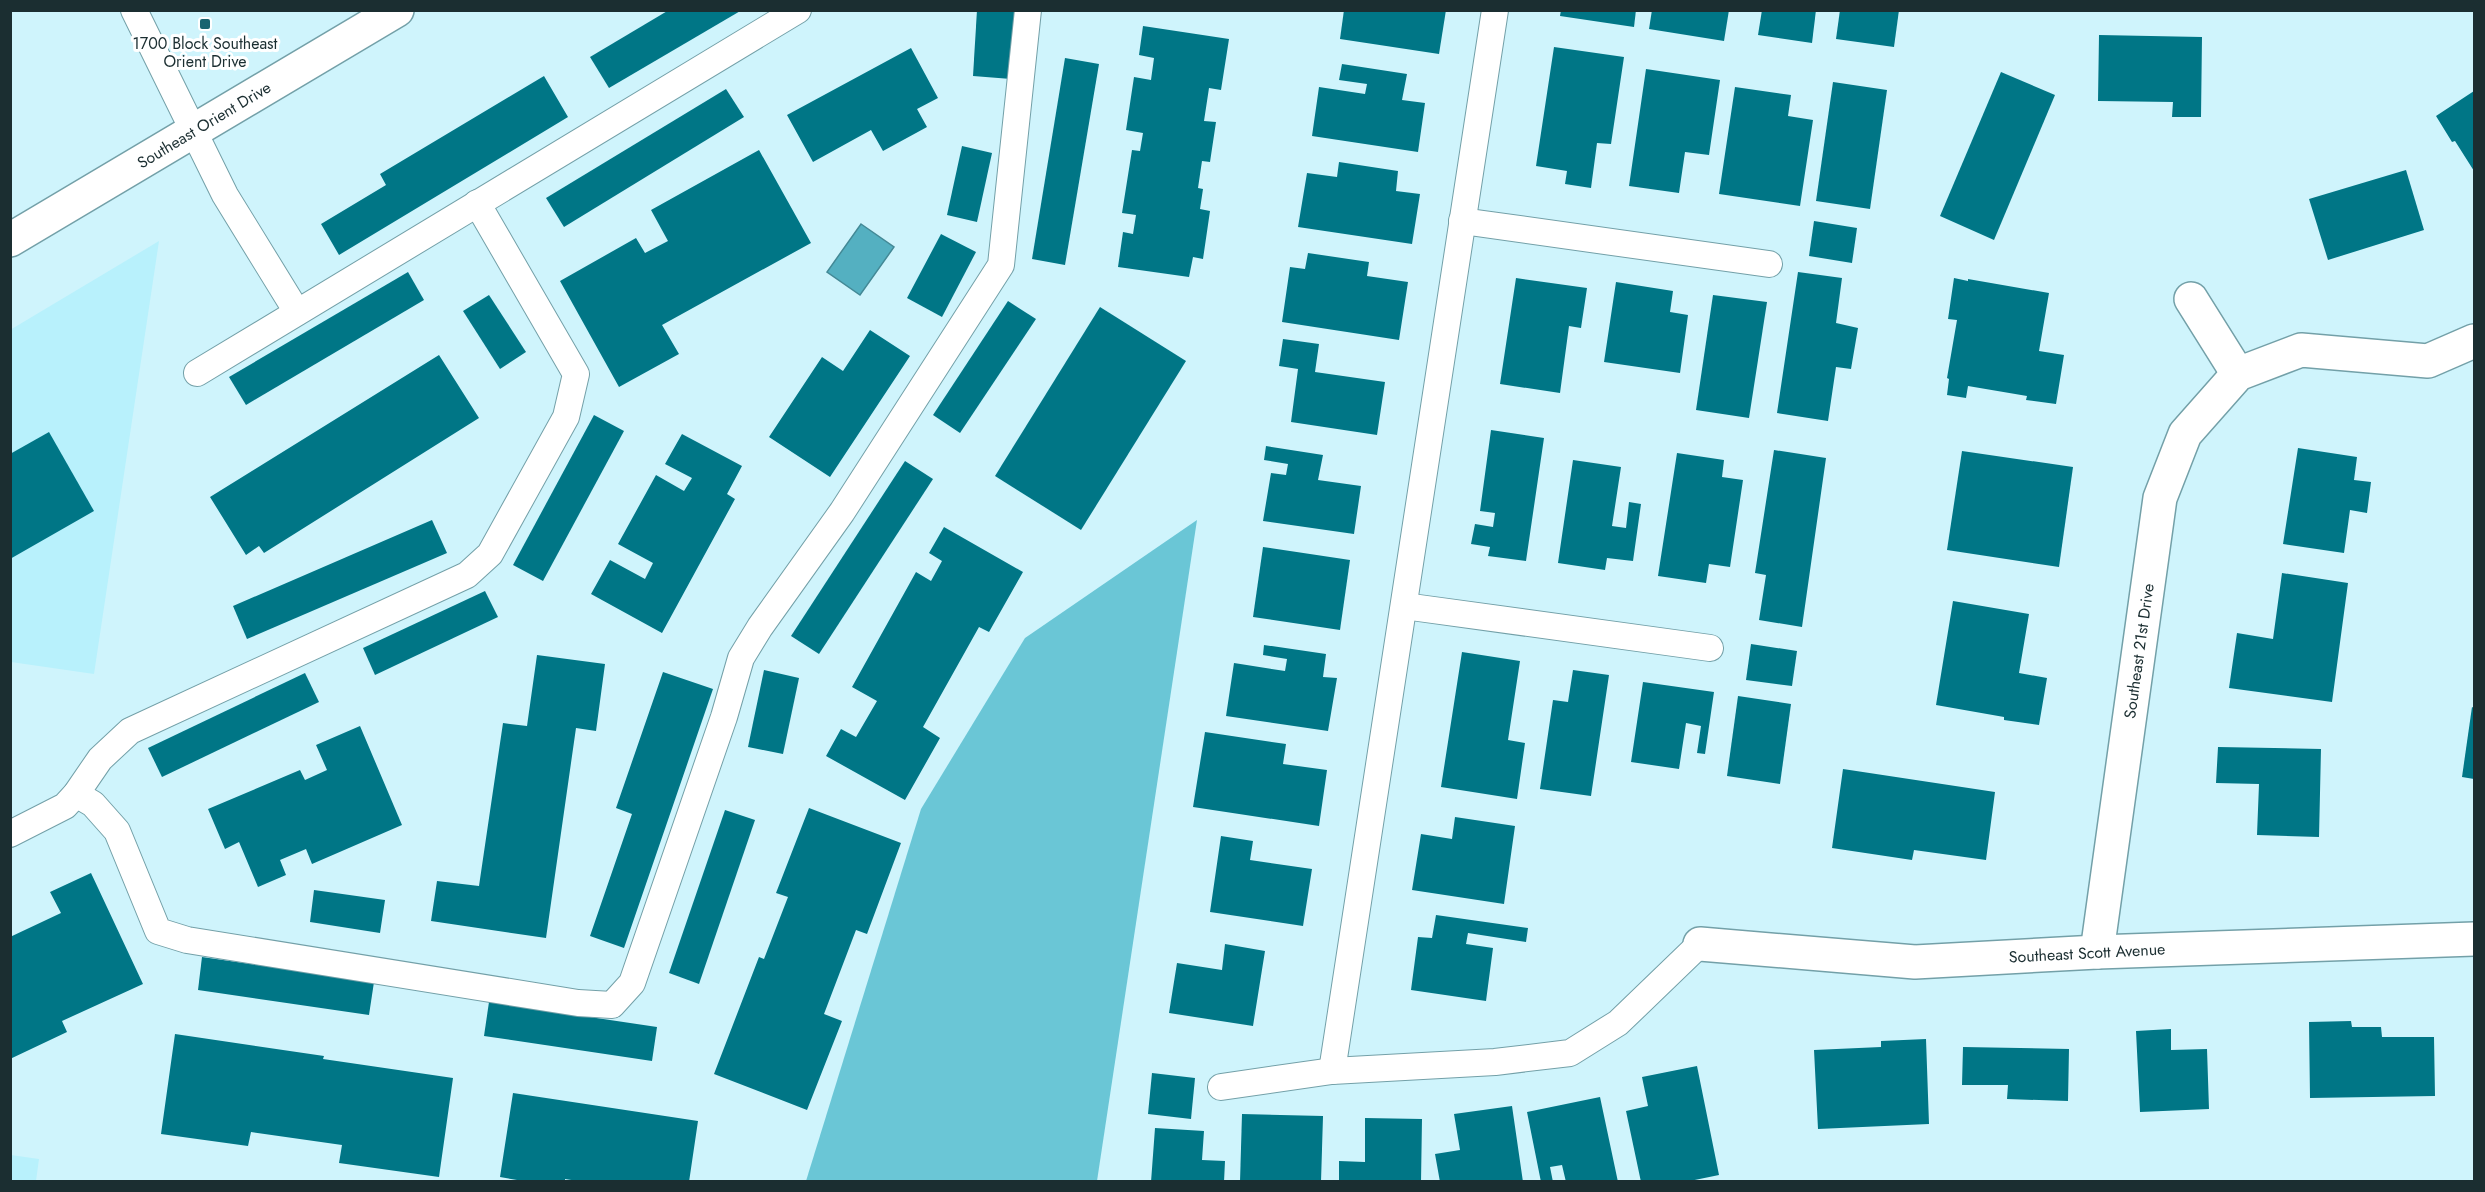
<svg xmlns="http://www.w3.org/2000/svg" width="2485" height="1192" font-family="Jost,sans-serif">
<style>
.built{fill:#b8f1fc}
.forest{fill:#6ac6d6}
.water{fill:#54b0c1;stroke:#438996;stroke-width:1.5}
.building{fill:#007686}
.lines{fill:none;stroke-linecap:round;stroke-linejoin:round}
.service-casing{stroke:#73a0a8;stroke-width:28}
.minor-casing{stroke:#73a0a8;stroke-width:36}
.secondary-casing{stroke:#73a0a8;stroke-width:36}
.service{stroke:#fff;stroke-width:26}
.minor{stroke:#fff;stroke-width:33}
.secondary{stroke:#fff;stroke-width:33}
.poi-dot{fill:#196470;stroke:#fff;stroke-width:2}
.labels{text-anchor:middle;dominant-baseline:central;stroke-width:6;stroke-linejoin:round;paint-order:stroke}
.poi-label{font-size:16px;fill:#1b2e31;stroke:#fff}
.street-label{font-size:16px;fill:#1b2e31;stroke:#fff}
</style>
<rect width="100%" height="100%" fill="#cff4fc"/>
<g class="built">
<polygon points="159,241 94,674 11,662 10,330"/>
<polygon points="11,1155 39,1159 36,1181 11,1181"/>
</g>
<polygon class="forest" points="1197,520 1097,1181 806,1181 921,809 1025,638"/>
<polygon class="water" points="861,224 894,247 860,295 827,272"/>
<g class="building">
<polygon points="669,10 742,10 609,88 590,57"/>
<polygon points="977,10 1016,10 1011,79 973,76"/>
<polygon points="1344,10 1446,10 1439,54 1340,39"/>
<polygon points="1561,10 1636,10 1634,27 1560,16"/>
<polygon points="1652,10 1729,10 1724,41 1649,29"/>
<polygon points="1762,10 1816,10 1812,43 1758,35"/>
<polygon points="1840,10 1899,10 1894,47 1836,39"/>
<polygon points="1143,26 1229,39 1221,90 1209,88 1204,121 1216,122 1210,162 1202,161 1198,188 1203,189 1200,209 1210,211 1203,259 1193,257 1189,277 1118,267 1123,232 1133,234 1136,215 1122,213 1132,150 1140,151 1143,133 1126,130 1134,77 1151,80 1154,58 1139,55"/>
<polygon points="2099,35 2202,37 2201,117 2172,117 2173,102 2098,101"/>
<polygon points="1554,47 1624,57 1611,144 1597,143 1591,188 1565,184 1567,171 1536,166"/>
<polygon points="911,48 938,98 917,109 927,127 883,151 871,130 813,162 787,115"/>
<polygon points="1065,58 1099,64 1065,265 1032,259"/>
<polygon points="1342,64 1407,74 1402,100 1425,103 1418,152 1312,136 1319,87 1365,94 1367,84 1339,80"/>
<polygon points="1646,69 1720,80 1709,155 1685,152 1679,193 1629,186"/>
<polygon points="2001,72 2055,95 1994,240 1940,216"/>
<polygon points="544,76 568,117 339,255 321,224 386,185 380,174"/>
<polygon points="1833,82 1887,90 1870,209 1816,201"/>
<polygon points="1735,87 1791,95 1788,116 1813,120 1800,206 1719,194"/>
<polygon points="726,89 744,117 564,227 546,198"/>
<polygon points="2474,91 2474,171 2455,141 2452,142 2436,116"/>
<polygon points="962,146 992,153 977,222 947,215"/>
<polygon points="759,150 811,243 662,325 679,354 619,387 560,281 636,238 645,253 668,241 651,210"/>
<polygon points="1339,162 1398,171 1396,191 1420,194 1412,244 1298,227 1307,173 1337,177"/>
<polygon points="2406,170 2424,230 2328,260 2309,199"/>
<polygon points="1814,221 1857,228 1852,263 1809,256"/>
<polygon points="941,234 976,252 942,317 907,298"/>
<polygon points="1308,253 1369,262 1367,276 1408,282 1399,340 1282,322 1290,267 1305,269"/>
<polygon points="408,272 424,300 246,405 229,377"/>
<polygon points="1798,272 1842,278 1836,323 1858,328 1851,369 1836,367 1828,421 1777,413"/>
<polygon points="1516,278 1587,288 1581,328 1569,326 1560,393 1500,384"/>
<polygon points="1954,278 1968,281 1968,279 2049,293 2039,351 2064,355 2056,404 2026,400 2027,396 1968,386 1966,398 1947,395 1949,379 1947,378 1957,320 1948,319"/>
<polygon points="1616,282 1673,291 1670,312 1688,315 1680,373 1604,362"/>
<polygon points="489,295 526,352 500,369 463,311"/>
<polygon points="1713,295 1767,302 1749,418 1696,410"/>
<polygon points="1008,301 1036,319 960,433 933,415"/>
<polygon points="1100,307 1186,361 1081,530 995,476"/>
<polygon points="870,330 910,356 830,477 769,437 822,357 843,371"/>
<polygon points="1283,339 1319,344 1315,372 1385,382 1377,435 1291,422 1298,369 1279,366"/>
<polygon points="439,355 479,418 264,553 259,546 246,555 210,497"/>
<polygon points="594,415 624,431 543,581 513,565"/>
<polygon points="1491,430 1544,438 1526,561 1488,556 1490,547 1471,544 1475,524 1493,527 1495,513 1480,511"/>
<polygon points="49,432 94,511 10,559 10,454"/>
<polygon points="682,434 742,466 727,494 735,499 662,633 591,594 610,560 645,579 653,563 618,544 656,475 684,491 692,478 665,464"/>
<polygon points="1266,446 1323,455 1318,480 1361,486 1354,534 1263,521 1271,473 1286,475 1288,464 1264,460"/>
<polygon points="2298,448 2357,457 2354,480 2371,482 2367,513 2350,510 2344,553 2283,544"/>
<polygon points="1774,450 1826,458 1802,627 1759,620 1766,575 1755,573"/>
<polygon points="1962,451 2073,467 2059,567 1947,550"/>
<polygon points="1677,453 1724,460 1722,477 1743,480 1730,567 1709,564 1706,583 1658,576"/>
<polygon points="1573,460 1621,467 1612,526 1626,528 1629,502 1641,504 1633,561 1607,558 1605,570 1558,563"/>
<polygon points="905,461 933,479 819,654 791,636"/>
<polygon points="432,520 447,553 247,639 233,606"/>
<polygon points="944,527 1023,572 989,632 979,627 923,727 940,738 905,800 826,756 841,729 856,737 877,701 852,687 916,572 931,581 942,561 929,553"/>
<polygon points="1263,547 1350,560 1340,630 1253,617"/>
<polygon points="2282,573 2348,583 2332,702 2229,688 2237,633 2273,639"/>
<polygon points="485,591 498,617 375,675 363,648"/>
<polygon points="1953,601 2029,614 2019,673 2047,678 2039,725 2004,720 2004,717 1936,705"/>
<polygon points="1751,644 1797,651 1792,686 1746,680"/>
<polygon points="1264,645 1326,654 1323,677 1337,678 1328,731 1226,716 1234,663 1285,671 1287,659 1263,655"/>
<polygon points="1462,652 1520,661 1508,740 1525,743 1517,799 1441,787"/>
<polygon points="537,655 605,664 596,731 576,728 546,938 431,921 437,881 479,886 503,723 527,726"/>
<polygon points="764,670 799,678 783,754 748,747"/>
<polygon points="1573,670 1609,675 1591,796 1540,789 1553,700 1568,702"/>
<polygon points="663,672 713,689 624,948 590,936 632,814 616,808"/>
<polygon points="305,673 319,702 162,777 148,748"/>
<polygon points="1643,682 1714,692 1705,754 1697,753 1701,726 1686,723 1679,769 1631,762"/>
<polygon points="1738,696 1791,704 1780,784 1727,776"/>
<polygon points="2472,707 2474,708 2474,779 2462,777"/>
<polygon points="360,726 402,825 312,864 306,849 280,860 286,875 258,887 239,842 225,849 208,809 300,770 305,780 327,770 316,745"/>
<polygon points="1205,732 1286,744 1283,764 1327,770 1319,826 1193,807"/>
<polygon points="2218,747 2321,749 2319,837 2257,835 2259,784 2216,783"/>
<polygon points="1843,769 1995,792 1986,860 1914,850 1912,860 1832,848"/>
<polygon points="809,808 901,843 867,934 856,930 824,1014 842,1021 807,1110 714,1074 759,957 764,959 788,897 776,893"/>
<polygon points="725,810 755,820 699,984 669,973"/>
<polygon points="1455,817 1515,826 1504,904 1412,890 1421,834 1452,839"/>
<polygon points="1221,836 1253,841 1250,860 1312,869 1303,926 1210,912"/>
<polygon points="91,873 143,984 62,1021 67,1032 10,1059 10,937 61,913 50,892"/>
<polygon points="314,890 385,900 380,933 310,922"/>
<polygon points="1436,915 1528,928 1526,942 1468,933 1466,944 1493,948 1486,1001 1411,990 1418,937 1432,938"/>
<polygon points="1225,944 1265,951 1253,1026 1169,1013 1177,963 1222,970"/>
<polygon points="202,957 374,982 369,1015 198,990"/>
<polygon points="489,1002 657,1027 652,1061 484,1036"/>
<polygon points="2351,1021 2352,1027 2381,1027 2382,1037 2434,1037 2435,1096 2310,1098 2309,1022"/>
<polygon points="2171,1029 2171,1050 2207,1049 2209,1109 2140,1112 2136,1031"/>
<polygon points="175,1034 324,1056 323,1059 453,1078 439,1177 339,1163 342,1145 251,1132 248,1146 161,1134"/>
<polygon points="1926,1039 1929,1124 1818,1129 1814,1050 1881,1047 1881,1041"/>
<polygon points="1963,1047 2069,1049 2068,1101 2007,1099 2008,1085 1962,1085"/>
<polygon points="1697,1066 1719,1175 1685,1182 1641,1182 1626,1111 1648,1106 1642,1077"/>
<polygon points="1152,1073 1195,1078 1191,1119 1148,1114"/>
<polygon points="513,1093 698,1121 689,1182 584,1182 565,1179 565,1182 529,1182 500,1177"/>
<polygon points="1600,1097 1618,1182 1566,1182 1562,1165 1550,1167 1553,1182 1541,1182 1527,1112"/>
<polygon points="1512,1106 1523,1182 1440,1182 1435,1154 1460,1150 1454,1114"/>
<polygon points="1242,1114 1323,1116 1321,1182 1240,1182"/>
<polygon points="1365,1118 1422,1119 1421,1182 1339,1182 1339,1161 1365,1162"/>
<polygon points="1155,1128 1204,1131 1202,1160 1225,1161 1224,1182 1151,1182"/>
</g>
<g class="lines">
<defs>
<g id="service">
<polyline points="134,10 225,195 297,312"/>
<polyline points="1462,221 1769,264"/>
<polyline points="197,373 798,10"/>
<polyline points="1404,606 1710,648"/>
<polyline points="76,794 93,804 117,831 158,931 187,940 578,1003 612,1005 632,983 724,717 741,658 760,627 842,512 1001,265 1028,10"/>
<polyline points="10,834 65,806 76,794 100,759 130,731 467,575 490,554 566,417 576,374 477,203"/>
<polyline points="1332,1071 1495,10"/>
<polyline points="1221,1087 1332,1071 1495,1062 1570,1053 1618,1023 1700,944"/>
</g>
<g id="minor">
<polyline points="2191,299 2238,374"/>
<polyline points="1700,944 1915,962 2097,952 2474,939"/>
<polyline points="2097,952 2160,498 2185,434 2238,374 2301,350 2428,361 2474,341"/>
</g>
<polyline id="secondary" points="10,240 397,10"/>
</defs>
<use href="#service" class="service-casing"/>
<use href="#minor" class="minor-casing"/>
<use href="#secondary" class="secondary-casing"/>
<use href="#service" class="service"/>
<use href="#minor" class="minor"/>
<use href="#secondary" class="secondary"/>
</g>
<rect class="poi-dot" x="199" y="18" width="12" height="12" rx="3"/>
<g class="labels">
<g class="poi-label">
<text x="205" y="43">1700 Block Southeast<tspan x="205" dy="18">Orient Drive</tspan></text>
</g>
<g class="street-label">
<text transform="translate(204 125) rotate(-31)">Southeast Orient Drive</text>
<text transform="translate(2139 651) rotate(-82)">Southeast 21st Drive</text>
<text transform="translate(2087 953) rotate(-3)">Southeast Scott Avenue</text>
</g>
</g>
<rect width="2485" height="1192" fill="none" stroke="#1b2e31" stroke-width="24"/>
</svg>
